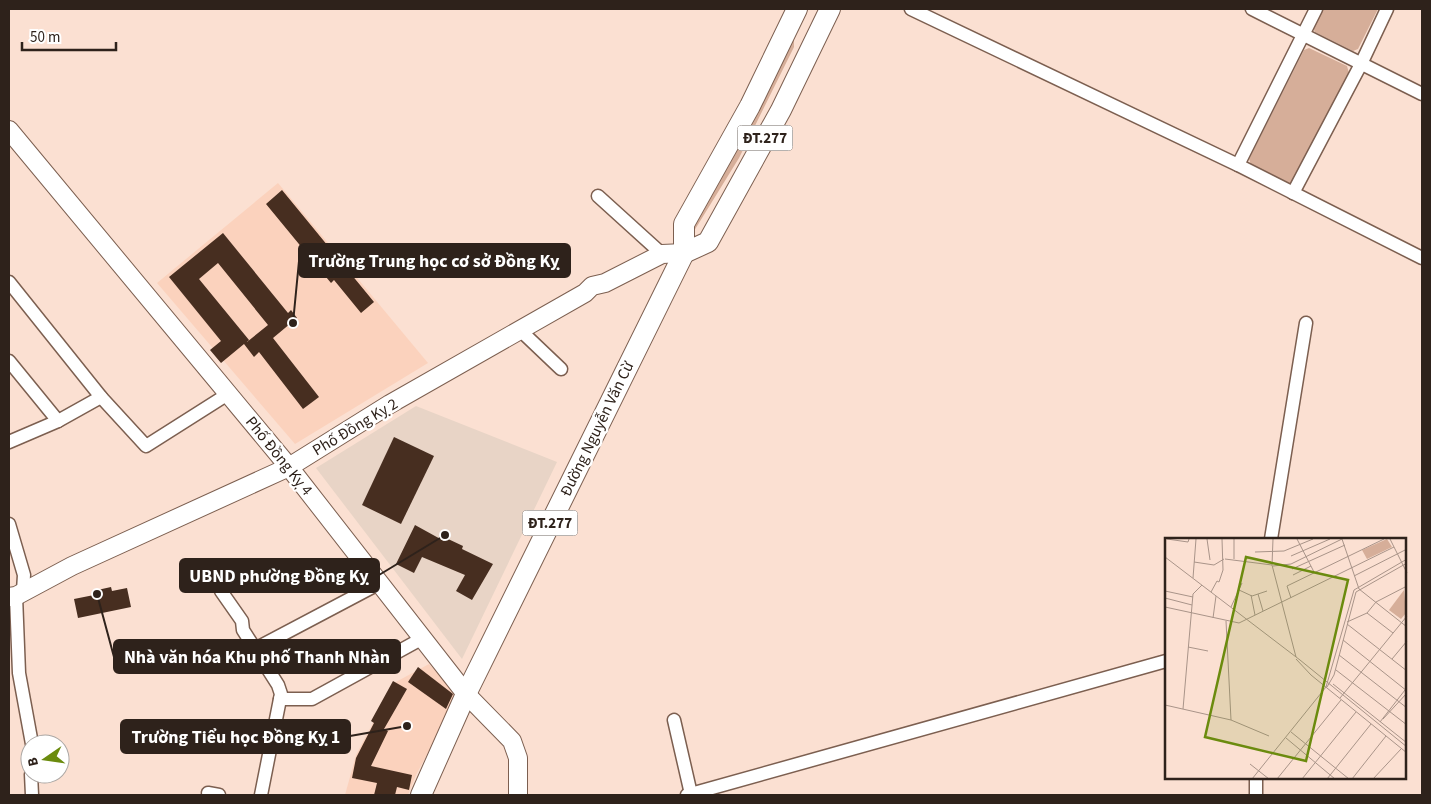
<svg xmlns="http://www.w3.org/2000/svg" width="1431" height="804" font-family="'Source Sans 3',sans-serif">
<style>
.commercial{fill:#e8d4c6}
.built{fill:#fbd2bd}
.green{fill:#d6ae99}
.building{fill:#472e20;fill-rule:evenodd}
.lines{fill:none;stroke-linecap:round;stroke-linejoin:round}
.street-casing{stroke:#7c5f50;stroke-width:15}
.secondary-casing{stroke:#7c5f50;stroke-width:20}
.primary-casing{stroke:#7c5f50;stroke-width:22}
.street{stroke:#fff;stroke-width:12}
.secondary{stroke:#fff;stroke-width:18}
.primary{stroke:#fff;stroke-width:20}
.labels{text-anchor:middle;dominant-baseline:central;stroke-width:5;stroke-linejoin:round;paint-order:stroke}
.shield{fill:#fff;stroke:#6d645f;stroke-width:1}
.shield-label{font-size:15px;font-weight:bold;fill:#2e221b}
.street-label{font-size:16px;fill:#2e221b;stroke:#fff}
.inset-road{fill:none;stroke:#a99489;stroke-width:1}
.view{fill:#6b8b0e;fill-opacity:0.15;stroke:#6b8b0e;stroke-width:2.5}
.inset-edge{fill:none;stroke:#2e221b;stroke-width:2.5}
.leader{fill:none;stroke:#2e221b;stroke-width:2}
.callout-dot{fill:#2e221b;stroke:#fff;stroke-width:2}
.callout{fill:#2e221b;stroke:#2e221b;stroke-width:2}
.callout-label{font-size:18px;text-anchor:middle;font-weight:bold;fill:#fff}
</style>
<rect width="100%" height="100%" fill="#fbe0d2"/>
<polygon class="commercial" points="416,406 557,462 462,659 316,468"/>
<g class="built">
<polygon points="278,183 428,363 295,444 157,283"/>
<polygon points="429,664 458,696 416,775 408,795 345,795 356,755 394,683"/>
</g>
<g class="green">
<polygon points="1321,9 1378,9 1358,49 1353,51 1315,32 1312,26"/>
<polygon points="791,41 794,41 794,47 739,158 694,231 689,229 739,146"/>
<polygon points="1309,48 1347,66 1349,73 1295,181 1290,184 1251,165 1249,159 1304,50"/>
</g>
<g class="building">
<polygon points="282,190 374,302 361,313 334,280 331,283 266,204"/>
<path d="M223,233L288,313L291,310L297,318L273,338L319,397L303,409L259,352L254,357L244,344L221,363L210,350L221,341L169,277ZM218,263L268,325L247,342L249,340L199,279Z"/>
<polygon points="394,437 434,456 401,524 362,505"/>
<polygon points="415,525 444,541 446,538 463,546 462,549 493,564 472,600 456,591 465,575 422,557 414,573 396,564"/>
<polygon points="111,587 112,591 127,588 131,607 78,618 74,599 94,595 93,591"/>
<polygon points="418,667 453,694 446,709 408,682"/>
<polygon points="393,681 407,689 384,729 388,731 371,766 412,775 409,790 397,787 395,795 374,795 377,783 352,778 356,758 374,723 371,721"/>
</g>
<g class="lines">
<defs>
<g id="street">
<polyline points="911,9 1238,165 1422,258"/>
<polyline points="1252,9 1422,94"/>
<polyline points="1238,165 1316,9"/>
<polyline points="1293,193 1361,64 1387,9"/>
<polyline points="598,196 662,254"/>
<polyline points="9,282 101,397 146,446 228,394"/>
<polyline points="520,330 561,369"/>
<polyline points="9,361 58,421"/>
<polyline points="9,442 58,421 101,397"/>
<polyline points="9,524 24,575 23,591"/>
<polyline points="1271,539 1306,323"/>
<polyline points="221,591 242,621 243,630 278,685 281,694 261,795"/>
<polyline points="16,596 19,673 32,744"/>
<polyline points="255,649 380,583"/>
<polyline points="280,699 312,699 423,638"/>
<polyline points="674,720 691,794"/>
<polyline points="31,774 32,795"/>
<polyline points="1256,778 1256,795"/>
<polyline points="208,793 219,795"/>
<polyline points="687,795 1166,661"/>
</g>
<g id="secondary">
<polyline points="9,130 289,467 466,694 512,741 518,758 518,795"/>
<polyline points="9,597 16,596 72,566 289,467 390,404 585,293 592,286 605,283 662,254 684,253"/>
</g>
<g id="primary">
<polyline points="684,253 708,242 781,110 830,9"/>
<polyline points="421,795 466,694 684,253 684,224 750,106 797,9"/>
</g>
</defs>
<use href="#street" class="street-casing"/>
<use href="#secondary" class="secondary-casing"/>
<use href="#primary" class="primary-casing"/>
<use href="#street" class="street"/>
<use href="#secondary" class="secondary"/>
<use href="#primary" class="primary"/>
</g>
<g class="labels">
<g class="shield">
<rect x="737.5" y="125.5" width="55" height="25" rx="4"/>
<rect x="522.5" y="510.5" width="55" height="25" rx="4"/>
</g>
<g class="shield-label">
<text x="765" y="138">ĐT.277</text>
<text x="550" y="523">ĐT.277</text>
</g>
<g class="street-label">
<text transform="translate(355 427) rotate(-31)">Phố Đồng Kỵ 2</text>
<text transform="translate(597 429) rotate(-64)">Đường Nguyễn Văn Cừ</text>
<text transform="translate(279 456) rotate(51)">Phố Đồng Kỵ 4</text>
</g>
</g>
<g transform="translate(1165 538)">
<rect width="241" height="241" fill="#fbe0d2"/>
<path d="M222,1L227,9L202,21L197,12ZM239,52L241,75L236,81L224,72Z" fill="#d6ae99"/>
<path class="inset-road" d="M2,1L23,4L24,1M42,1L45,22M69,1V21M108,1L107,27L131,119M132,1L149,34M177,1L194,51L242,89M225,1L242,35M90,14L119,13L148,1M126,18L165,1M0,19L135,122L242,209M60,21L107,27M29,24L49,27L59,21M108,28L126,26L177,1M127,31L180,7M128,37L146,28M189,38L242,11M28,40L31,1M74,52L87,58L102,53M0,53L28,59M46,54L52,43L54,44L58,32L57,1M93,56L98,73M86,57L90,77M0,60L27,67M126,60L122,48L219,1M0,69L74,85L229,9M66,69L77,45M202,75L228,95M48,80L51,58M61,83L66,182M182,84L202,75L211,64L242,48M182,86L242,133M178,102L242,153M23,109L43,113M174,117L242,170M131,121L146,137L242,215M227,121L242,103M171,132L242,187M168,146L242,205M161,149L189,52L242,21M162,149L169,137L191,54L242,25M175,160L242,78M0,167L66,182L104,198M18,171L28,56L37,47M218,181L242,155M215,184L240,152M126,194L184,241M121,200L170,241M85,226L104,241M87,241L161,149M112,241L176,162M137,241L191,174M162,241L206,186M187,241L221,198M208,241L236,211"/>
<path class="view" d="M81,19L183,42L141,223L40,199Z"/>
<rect width="241" height="241" class="inset-edge"/>
</g>
<path class="leader" d="M293 323L299 261M445 535L379 575M97 594L114 657M407 726L350 736"/>
<g class="callout-dot">
<circle cx="293" cy="323" r="5"/>
<circle cx="445" cy="535" r="5"/>
<circle cx="97" cy="594" r="5"/>
<circle cx="407" cy="726" r="5"/>
</g>
<g class="callout">
<rect x="299" y="244" width="271" height="33" rx="5"/>
<rect x="180" y="559" width="199" height="33" rx="5"/>
<rect x="114" y="640" width="286" height="33" rx="5"/>
<rect x="121" y="720" width="229" height="33" rx="5"/>
</g>
<g class="callout-label">
<text x="434" y="267">Trường Trung học cơ sở Đồng Kỵ</text>
<text x="279" y="582">UBND phường Đồng Kỵ</text>
<text x="257" y="663">Nhà văn hóa Khu phố Thanh Nhàn</text>
<text x="236" y="743">Trường Tiểu học Đồng Kỵ 1</text>
</g>
<rect width="1431" height="804" fill="none" stroke="#2e221b" stroke-width="20"/>
<g transform="translate(45 759) rotate(257)"><circle r="24" fill="#ffffff" stroke="#aba7a4"/>
<path d="M0-4L9 19L0 12L-9 19Z" fill="#6b8b0e"/>
<text y="-8" font-size="14" font-weight="bold" text-anchor="middle" fill="#2e221b">B</text>
</g>
<path d="M22 42v8h94v-8" fill="none" stroke="#2e221b" stroke-width="2.5"/>
<text x="30" y="42" font-size="15" fill="#2e221b" stroke="#ffffff" stroke-width="4" paint-order="stroke">50 m</text>
</svg>
